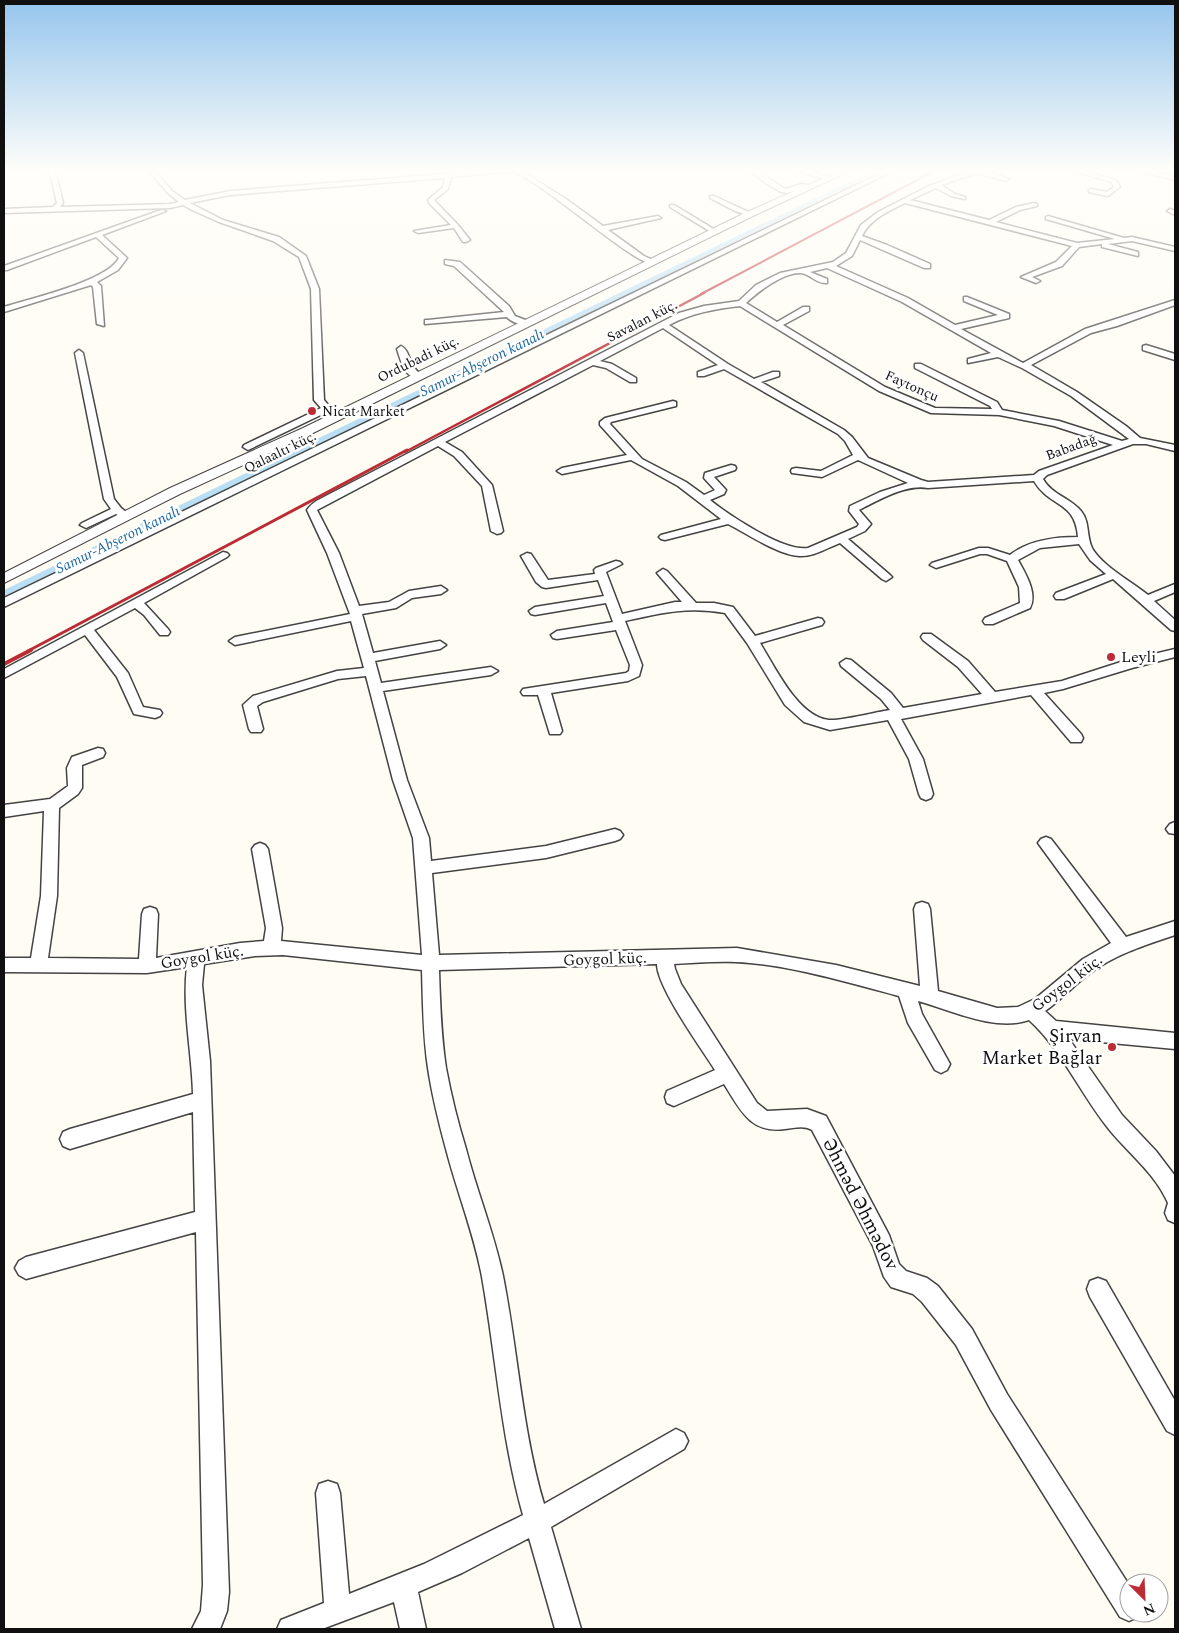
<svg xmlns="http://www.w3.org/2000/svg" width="1179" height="1633" font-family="Spectral,serif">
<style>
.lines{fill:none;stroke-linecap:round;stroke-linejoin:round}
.canal{fill:#badff4;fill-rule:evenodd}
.minor-casing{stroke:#434343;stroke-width:3}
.tertiary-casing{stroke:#434343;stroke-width:2}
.minor{fill:#fff;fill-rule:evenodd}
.tertiary{fill:#fff;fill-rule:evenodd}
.rail-far3{stroke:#bc2c35;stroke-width:2}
.rail-far2{stroke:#bc2c35;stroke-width:2.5}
.rail-far1{stroke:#bc2c35;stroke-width:3}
.rail{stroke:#bc2c35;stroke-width:4}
.poi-dot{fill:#bc2c35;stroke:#fff;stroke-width:2}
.labels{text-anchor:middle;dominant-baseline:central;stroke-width:5;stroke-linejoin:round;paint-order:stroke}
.far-street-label{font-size:14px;fill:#101010;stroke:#fff}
.far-poi-label{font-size:14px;fill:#101010;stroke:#fff;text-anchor:start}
.far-water-label{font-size:15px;font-style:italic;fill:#1c689f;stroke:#fff}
.poi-label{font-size:16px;fill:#101010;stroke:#fff;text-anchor:start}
.street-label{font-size:16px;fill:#101010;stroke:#fff}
.near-poi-label{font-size:19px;fill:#101010;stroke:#fff;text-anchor:end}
.near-street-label{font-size:19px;fill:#101010;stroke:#fff}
</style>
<rect width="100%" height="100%" fill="#fffcf4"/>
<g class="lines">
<polygon class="canal" points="874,170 882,170 4,599 4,590"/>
<defs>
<g id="minor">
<path d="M46,170H52L57,177L63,203L60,207L170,204L179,202L168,193L148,170H154L172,191L185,200L230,191L496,170H520L566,199L603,226L658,216L661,218L608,230L644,256L653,260V264C635,265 546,185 516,173C508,170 463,176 451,177L448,189L434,200L458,225L470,240L466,242H463L454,228L418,233L414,231L451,225L430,204L428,200L443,187L445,178L230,195L190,203L223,220L279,237L306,256L319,289L324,400L330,407L345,414L340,417L327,412L248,450L243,447L244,445L321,408L314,400L311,289L299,257L273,241L219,222L192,210L183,205L170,208L4,213V209L53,207L57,203L51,177Z"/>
<polygon points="749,170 756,170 785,189 802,184 813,186 787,193 781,192 767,184"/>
<polygon points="793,170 803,170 831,178 828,180"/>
<polygon points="887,170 895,170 4,607 4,598"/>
<path d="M974,170H982L1009,179L1006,181L977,173L941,185L955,194L965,197V199L951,196L936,188L910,200L989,220L1016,207L1035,203L1037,204V206L1020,210L996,222L1077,243L1115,239L1046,219V217L1048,216L1124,238L1132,237L1175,247V251L1132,241L1108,244L1138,252V256L1102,247V244L1079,247L1062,266L1032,277L1040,281L1036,283L1021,277L1056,262L1072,246L905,203C889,211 870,219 862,236L887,245L930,264V268H924L860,240L852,256L836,266L908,298L955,325L998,315L964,301V297H967L1009,314V318L961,329L1023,363L1085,329L1175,300V305L1117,326L1091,333L1031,365L1077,392L1126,426L1140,438L1175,445V451L1146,444H1133L1047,475L1043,479C1051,494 1070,498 1081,511C1090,522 1086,535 1092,548C1101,565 1132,582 1148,595L1175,584V592L1154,601L1175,620V631L1171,630L1113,579L1064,599H1056L1054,596L1056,593L1106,574L1090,560L1079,544L1040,548L1018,560C1025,573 1038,593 1030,608L993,624H985L983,621L985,618L1020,603L1019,587L1007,561L987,554H980L936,568L930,565L932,563L979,548H988L1010,555C1029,540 1054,537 1078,537C1075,500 1050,508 1034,481L928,488C906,484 879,500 859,510L871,524L865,531L848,539L890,575L892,577L886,581L882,579L840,543C827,548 813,557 799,556C778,555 746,533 728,524L665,540L661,539L659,537L661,535L721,519L678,486L631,460L562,474L557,471L562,468L627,455L600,425V422L605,418L673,401L676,402V406L611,422L610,424L642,459L686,482L704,495L715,490L704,478L705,473L731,465L735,466L736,468L735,470L714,477L726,490L724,494L710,500C730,516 784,552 808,548L857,527L859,524L849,511L850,506L880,492L908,483L858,460L822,477L792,473L791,471L792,469L796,468L821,471L853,455L845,441L838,434L724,369L704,376H698V372L718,365L663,328L600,361L612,364L636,378V382H630L606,368L593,365L445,442L462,452L492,485L503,531L501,533L497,534L491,531L482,486L454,456L438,446L317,510L339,553L359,606L389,602L409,591L441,586L447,590L441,594L412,598L396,608L362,614L373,653L440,641L446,645L440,649L375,661L381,683L491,667L498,671L491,675L383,691L407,780L429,838L431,861L546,846L615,829L620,831L623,835L620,839L615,841L546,858L432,873L439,955L737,948L836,965L920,986L914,909L916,904L922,902L928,904L930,909L938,991L997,1008L1018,1007L1035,999L1083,959L1111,943L1041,847L1038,843L1041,839L1046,837L1051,839L1126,937L1175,921V935C1145,945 1116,954 1090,973C1074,985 1061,1000 1045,1011L1056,1021L1175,1033V1049L1069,1039L1122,1115L1156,1151L1175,1176V1223L1168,1220L1165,1213L1168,1203C1155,1173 1128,1153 1108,1128C1080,1093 1062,1050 1029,1020C995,1032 951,1010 918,1001L922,1014L950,1064L947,1070L941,1073L935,1070L908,1023L899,996C850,983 787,964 736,962C716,961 695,963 674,964L675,969L681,984L757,1103L767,1111L807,1109L826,1116L889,1235L899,1264L906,1271L927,1278L938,1286L972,1329L1007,1394L1129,1585V1613H1140L1138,1617L1129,1621L1120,1617L991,1410L956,1345L922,1302L913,1294L891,1287L884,1277L873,1246L812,1130C804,1125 794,1128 785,1129C750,1134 740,1109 724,1084L674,1106L667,1103L665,1097L667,1091L715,1070C701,1048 657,987 657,964L439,970C440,1003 441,1036 446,1068C451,1095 458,1123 466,1149C477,1192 494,1233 503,1276C518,1352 522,1430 544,1504L676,1429L684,1433L688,1441L684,1449L551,1527L581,1629H555L529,1538L462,1573L418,1592L426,1629H400L394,1602L322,1629H277L281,1620L324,1603L316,1493L319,1484L328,1481L337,1484L340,1493L349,1594L424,1564L523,1515C501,1437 496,1356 482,1277C474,1233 457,1192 446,1149C439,1123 432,1095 428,1068C423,1036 423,1003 422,970L283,955L255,956L204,964L202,985L210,1061L229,1592L227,1611L220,1629H192L201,1611L203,1585L196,1232L26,1279L19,1275L15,1268L19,1261L26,1257L195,1212L193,1112L70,1149L63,1146L60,1139L63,1132L70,1129L193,1094C192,1053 182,1008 187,967L147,973L4,972V958H31L41,896L44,811L4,817V805L50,799L68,786L67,768L72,757L98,748L103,749L105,753L103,757L82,765V788L78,794L59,808L57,896L48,958L139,959L142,914L144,909L150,907L156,909L158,914L156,958L240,943L264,941L266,928L252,849L255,845L260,843L265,845L268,849L282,928L281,941L422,955L413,838L393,780L366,676L338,679L263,702L257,706L263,729L261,732H251L249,729L243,705L253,696L337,671L364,668L351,621L235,645L229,641L235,637L350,614L327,553L307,510C311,504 316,501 322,498L679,313L704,306L739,301L756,285L780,273L833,262L846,253L861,225L878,212L929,186ZM827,268L902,302L991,353L968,359V363L998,357L1022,368L1071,396L1129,439L1122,441L1059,421L1002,410L997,402L921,364H915V368L990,406L992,409L935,408L885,387L783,325L809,311V307H803L777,322L746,303C758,292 783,272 801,273C810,274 817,284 827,283V279L810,272ZM740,306L879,391L931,413L999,415L1054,426L1113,445L1039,471L1034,475L928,482L921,480L868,458L852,437L844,430L761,382L779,376V372H773L754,379L728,364L669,325C692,313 714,309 740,306Z"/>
<polygon points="1071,170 1080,170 1116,180 1120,187 1108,196 1089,192 1089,190 1091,189 1107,192 1114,187 1111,182"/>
<polygon points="1134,170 1145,170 1175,176 1175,180"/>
<polygon points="710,196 714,196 753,214 750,216 735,211 710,198"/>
<polygon points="670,205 674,205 717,231 711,232 670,207"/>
<polygon points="1170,209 1175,211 1175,215 1167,211"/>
<path d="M161,210L166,211L102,235L127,258L118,270L97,282L101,286L104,326L97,324L93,287L91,285L4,312V307C29,299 108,281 119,258L96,237L7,270H4V266Z"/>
<path d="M445,260L460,262L509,306L515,316L528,321V325C522,326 511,322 507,317L425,324V320H428L504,312L454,266L445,264Z"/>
<polygon points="1146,345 1175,354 1175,360 1143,350 1143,346"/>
<path d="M401,346C411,351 408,366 421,374V378C405,380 401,361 397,349Z"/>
<polygon points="79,350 83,353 114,499 121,508 131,516 126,519 116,514 86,528 80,525 82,523 111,509 104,499 75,353"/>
<polygon points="223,552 227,553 229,555 227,557 144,603 168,629 170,632 168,635 160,635 144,615 135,608 94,630 128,673 143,707 160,710 162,713 160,716 155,718 134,714 117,677 85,635 4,678 4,669"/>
<path d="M527,553L531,554L548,580L595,574L594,570L596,568L616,561L620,562L622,564L606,572L622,614L675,602H682L657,573L663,569L667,571L696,603H714L733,607L755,636L818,618L822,619L824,622L822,625L760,643C775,667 798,717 829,720C842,721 876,712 890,710L881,699L841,666L840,663L846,659L851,660L891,693L903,708L982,694L958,667L923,640L921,637L923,634H931L968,661L995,692L1062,681L1124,661L1175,649V657L1132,668L1063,689L1044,693L1081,734L1083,738L1081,742H1071L1031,695L901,719L923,759L933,794L931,798L926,800L921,798L919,794L909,759L888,720L830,730L804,722L785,705L747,643L725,613C688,606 660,613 625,621L642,665L639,676L628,681L551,693L562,731L560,734H550L538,695H523L521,692L523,689L626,673L629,671L630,665L616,630L557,639L553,638L551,635L557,631L613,622L606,603L535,615L531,614L529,611L535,607L604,596L598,580L546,588L542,587L536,582L521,556Z"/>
<polygon points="1175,822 1175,834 1169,833 1166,829 1170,824"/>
<polygon points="1098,1278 1106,1281 1175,1401 1175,1435 1167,1431 1090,1297 1087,1289 1090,1281"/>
</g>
<polygon id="tertiary" points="842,170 852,170 753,216 311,434 180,494 4,583 4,573 170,488 303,428 747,212"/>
</defs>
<use href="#minor" class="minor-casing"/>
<use href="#tertiary" class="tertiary-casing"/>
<use href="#minor" class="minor"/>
<use href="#tertiary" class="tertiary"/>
<polyline class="rail-far3" points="701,294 936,170"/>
<polyline class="rail-far2" points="405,452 704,293"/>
<polyline class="rail-far1" points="28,651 407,450"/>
<polyline class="rail" points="4,664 31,650"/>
</g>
<linearGradient id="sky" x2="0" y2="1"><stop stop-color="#95c5ed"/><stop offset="0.43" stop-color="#fffefa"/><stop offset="1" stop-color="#fffefa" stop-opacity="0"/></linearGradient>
<rect width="1179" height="398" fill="url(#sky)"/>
<g class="poi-dot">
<circle cx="312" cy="411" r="5"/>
<circle cx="1111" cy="657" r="5"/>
<circle cx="1112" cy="1047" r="5"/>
</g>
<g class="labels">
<g class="far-street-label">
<text transform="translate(642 321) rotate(-27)">Savalan küç.</text>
<text transform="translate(418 359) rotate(-26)">Ordubadi küç.</text>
<text transform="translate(912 386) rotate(24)">Faytonçu</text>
<text transform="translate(1071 447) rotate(-20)">Babadağ</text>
<text transform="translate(280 452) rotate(-26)">Qalaaltı küç.</text>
</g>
<g class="far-poi-label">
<text x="322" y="411">Nicat Market</text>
</g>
<g class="far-water-label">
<text transform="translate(482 363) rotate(-26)">Samur-Abşeron kanalı</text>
<text transform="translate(118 540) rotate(-26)">Samur-Abşeron kanalı</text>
</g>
<g class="poi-label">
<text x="1121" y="657">Leyli</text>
</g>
<g class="street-label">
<text transform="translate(202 957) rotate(-9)">Goygol küç.</text>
<text transform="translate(605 959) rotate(-2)">Goygol küç.</text>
<text transform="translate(1067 983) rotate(-37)">Goygol küç.</text>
</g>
<g class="near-poi-label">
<text x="1102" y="1036">Şirvan<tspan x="1102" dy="22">Market Bağlar</tspan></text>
</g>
<g class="near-street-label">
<text transform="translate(860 1204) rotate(63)">Əhməd Əhmədov</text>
</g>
</g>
<rect width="1179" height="1633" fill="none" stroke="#101010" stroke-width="10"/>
<g transform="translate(1144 1598) rotate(156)"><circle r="24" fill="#ffffff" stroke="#9f9f9f"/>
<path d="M0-4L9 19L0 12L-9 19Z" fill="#bc2c35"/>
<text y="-8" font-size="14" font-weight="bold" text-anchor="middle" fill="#101010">N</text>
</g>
</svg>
